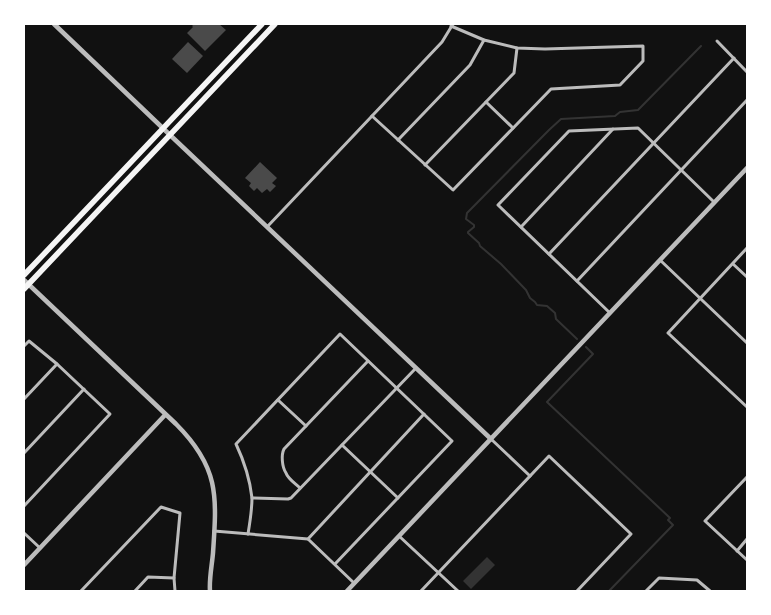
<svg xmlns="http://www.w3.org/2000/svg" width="771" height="615" font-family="Poppins,sans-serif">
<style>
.water{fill:#333}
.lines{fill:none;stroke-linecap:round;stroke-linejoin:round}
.stream{stroke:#333;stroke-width:2}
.building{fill:#4a4a4a}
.minor{stroke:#bcbcbc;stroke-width:3}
.tertiary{stroke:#bcbcbc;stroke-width:4.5}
.primary{stroke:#f5f5f5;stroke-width:5.5}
</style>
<rect width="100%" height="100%" fill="#111"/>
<polygon class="water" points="487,557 495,565 471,589 463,581"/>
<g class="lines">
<g class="stream">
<polyline points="577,339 556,319 555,313 547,306 537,305 535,302 530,298 526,290 501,264 480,246 479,243 468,233 468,232 474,227 474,225 466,219 467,213 549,130 561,119 615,116 620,112 638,110 701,46"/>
<polyline points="586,347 593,354 547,402 670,518 668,520 673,525 609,591"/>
</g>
</g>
<g class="building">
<polygon points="194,24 219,24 226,30 205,51 187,33 193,27 192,26"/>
<polygon points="188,42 203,56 187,73 172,59"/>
<polygon points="260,162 277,178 272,183 276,186 270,192 267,189 262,193 257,188 254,191 249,186 251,183 245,178"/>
</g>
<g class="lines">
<g class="minor">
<polyline points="717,41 747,72"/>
<polyline points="486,102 513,128"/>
<polyline points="372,116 453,190 551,89 620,85 643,61 643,46 545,49 517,48 484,40 451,26"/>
<polyline points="398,140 470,65 484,40"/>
<polyline points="425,165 514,73 517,48"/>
<polyline points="267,227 442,42 453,24"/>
<polyline points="521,227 613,129"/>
<polyline points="747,248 668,333 747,407"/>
<polyline points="549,254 734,58"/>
<polyline points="660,260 747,343"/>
<polyline points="733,264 747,277"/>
<polyline points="577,281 747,100"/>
<polyline points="610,313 498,205 569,131 638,128 714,202"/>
<polyline points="24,346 29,341 57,364 110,414 24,506"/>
<polyline points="24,399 57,364"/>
<polyline points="278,400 306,426"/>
<polyline points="491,439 530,476"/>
<polyline points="342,445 398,498"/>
<polyline points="24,453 84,389"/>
<polyline points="747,477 705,521 747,560"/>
<path d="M300,488C296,484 288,479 286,473C282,467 281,455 284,449L368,361"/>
<polyline points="252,498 288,499 291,498 416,368"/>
<polyline points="214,531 308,539 424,414"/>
<polyline points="24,533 40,548"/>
<path d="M248,534C250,522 252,510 252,498C250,480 244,461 236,444L340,334L452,441L335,564"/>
<polyline points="399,536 458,591"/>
<polyline points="308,539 354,583"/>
<polyline points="737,551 747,539"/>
<polyline points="81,591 161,507 180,513 174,578 175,591"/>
<polyline points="135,591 148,577 174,578"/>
<polyline points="421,591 549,456 631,534 577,591"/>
<polyline points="646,591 659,578 697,580 710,591"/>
</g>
<g class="tertiary">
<polyline points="54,24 170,135 491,439"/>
<path d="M24,280L176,424C219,467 217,495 213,553C212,565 209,579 210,591"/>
<polyline points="24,565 165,415"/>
<polyline points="347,591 747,168"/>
</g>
<g class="primary">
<polyline points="24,275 262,24"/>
<polyline points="24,289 275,24"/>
</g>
</g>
<rect width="771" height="615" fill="none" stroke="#ffffff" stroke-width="50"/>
</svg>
